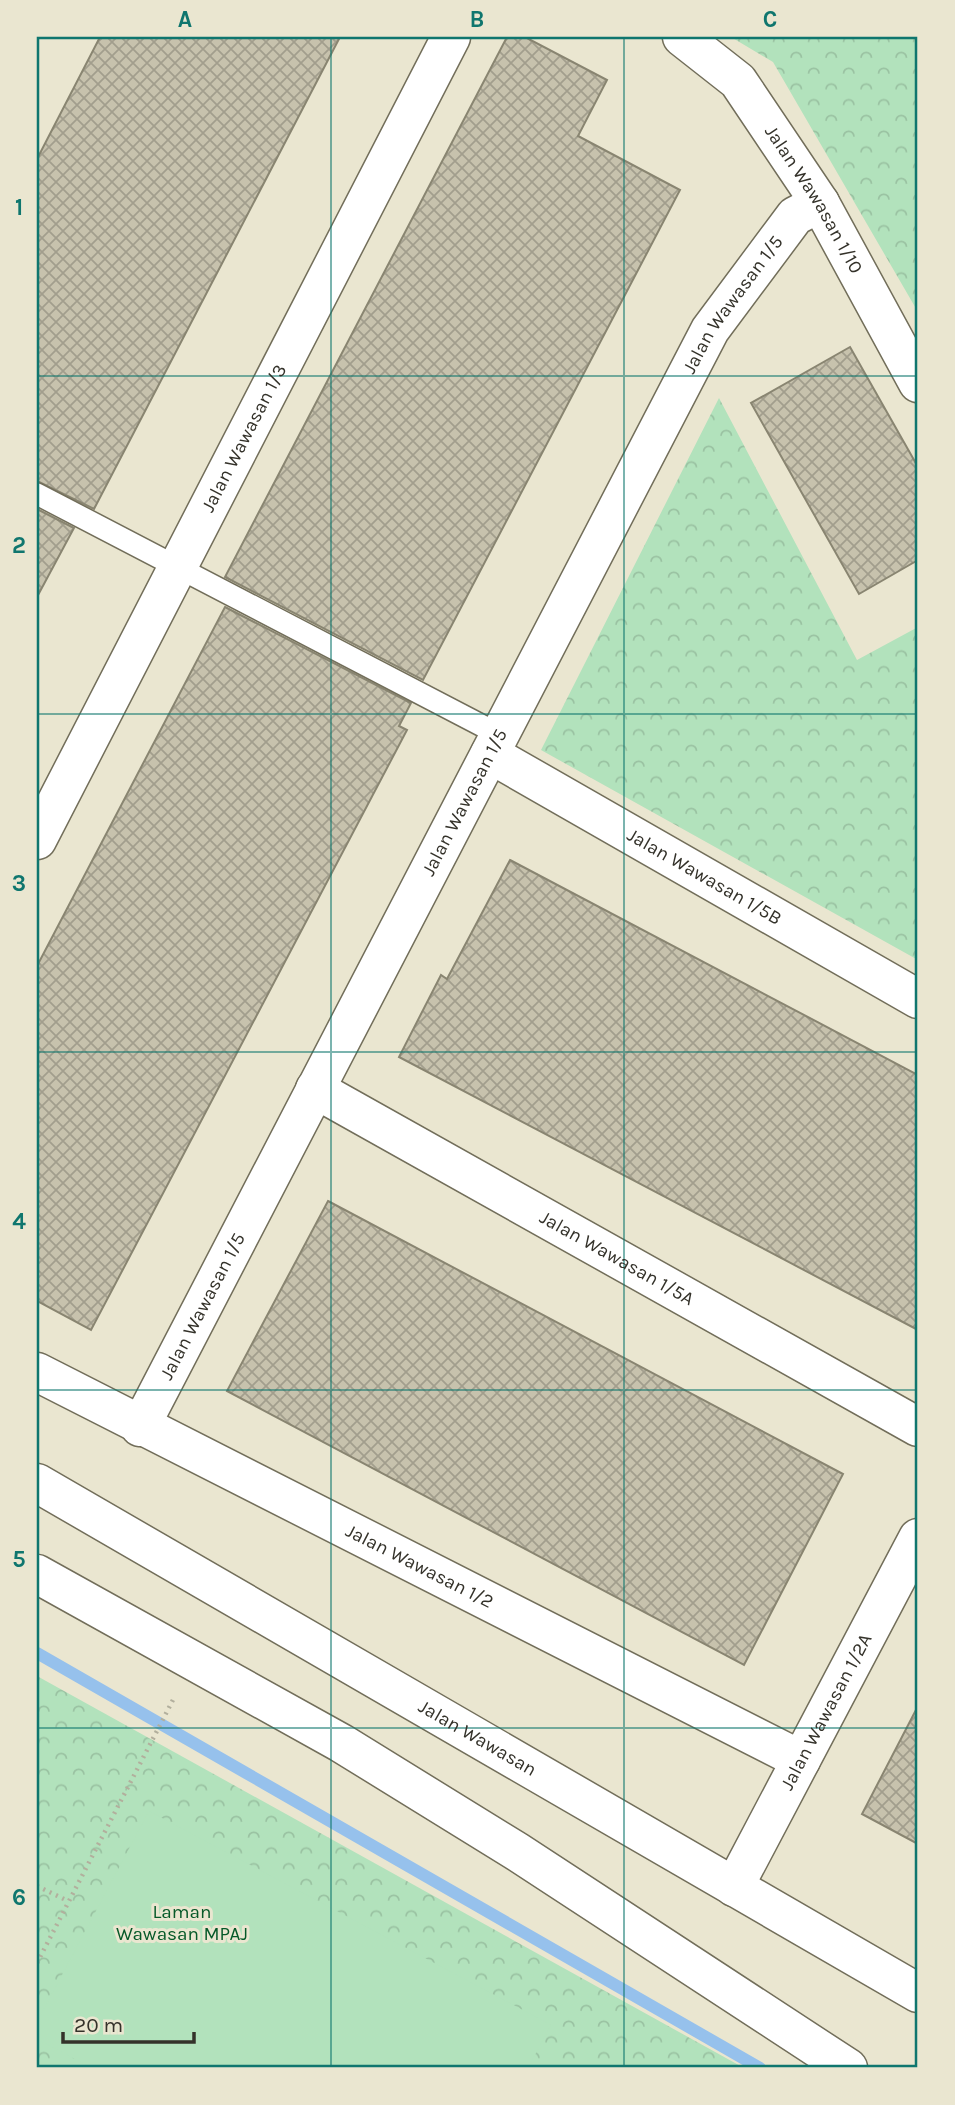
<svg xmlns="http://www.w3.org/2000/svg" width="955" height="2105" font-family="Karla,sans-serif">
<style>
.park{fill:url(#park-crowns)}
.pitch{fill:#b2e2bc}
.lines{fill:none;stroke-linecap:round;stroke-linejoin:round}
.stream{stroke:#96c1ec;stroke-width:12}
.building{fill:url(#building-cross-hatch);stroke:#898571;stroke-width:2}
.lane-casing{stroke:#726e5a;stroke-width:24}
.street-casing{stroke:#726e5a;stroke-width:41}
.secondary-casing{stroke:#726e5a;stroke-width:41}
.path{stroke:#b2af9d;stroke-width:4.5;stroke-dasharray:2 5;stroke-linecap:butt}
.lane{stroke:#fff;stroke-width:21}
.street{stroke:#fff;stroke-width:38}
.secondary{stroke:#fff;stroke-width:38}
.grid{fill:none;stroke:#0f766e;stroke-width:2;stroke-opacity:0.55}
.labels{text-anchor:middle;dominant-baseline:central;stroke-width:6;stroke-linejoin:round;paint-order:stroke}
.street-label{font-size:19px;fill:#34322a;stroke:#eae6d0}
.park-label{font-size:19px;fill:#065928;stroke:#eae6d0}
.neatline{fill:none;stroke:#0f766e;stroke-width:2.5}
.grid-label{font-size:23px;text-anchor:middle;font-weight:bold;fill:#0f766e}
</style>
<defs>
<pattern id="park-crowns" width="20" height="18" patternUnits="userSpaceOnUse" patternTransform="scale(1.75)"><rect width="20" height="18" fill="#b2e2bc"/><path d="M2 6a3 3 0 1 1 6 0M12 15a3 3 0 1 1 6 0" fill="none" stroke="#9ac2a2"/></pattern>
<pattern id="building-cross-hatch" width="8" height="8" patternUnits="userSpaceOnUse" patternTransform="scale(1.75)"><rect width="8" height="8" fill="#c7c2ad"/><path d="M0 0l8 8M0 8l8-8" fill="none" stroke="#a29e8d"/></pattern>
</defs>
<rect width="100%" height="100%" fill="#eae6d0"/>
<g class="park">
<polygon points="731,37 918,37 918,312 773,62"/>
<polygon points="719,398 857,660 918,627 918,960 541,750"/>
<polygon points="37,1676 744,2068 37,2068"/>
</g>
<polygon class="pitch" points="149,1811 551,2025 528,2068 92,2068 37,2039 37,2022"/>
<g class="lines">
<polyline class="stream" points="37,1653 760,2068"/>
</g>
<g class="building">
<polygon points="100,37 340,37 94,509 37,481 37,159"/>
<polygon points="507,37 525,37 607,80 578,136 680,190 423,680 225,577"/>
<polygon points="850,347 918,467 918,560 859,594 751,403"/>
<polygon points="37,509 74,528 37,597"/>
<polygon points="225,607 411,703 399,726 407,730 91,1330 37,1301 37,966"/>
<polygon points="510,860 918,1075 918,1330 399,1057 441,975 447,979"/>
<polygon points="328,1201 843,1474 744,1665 227,1391"/>
<polygon points="918,1706 918,1844 862,1814"/>
</g>
<g class="lines">
<defs>
<polyline id="lane" points="37,494 500,735"/>
<g id="street">
<path id="s1" d="M682,37L738,81L820,203L918,383"/>
<path id="s2" d="M490,754L918,999"/>
<path id="s3" d="M37,840L451,37"/>
<path id="s4" d="M315,1089L918,1427"/>
<path id="s5" d="M37,1372L801,1760"/>
<path id="s6" d="M140,1427L710,330L795,216L820,203"/>
<path id="s7" d="M734,1887L918,1538"/>
</g>
<g id="secondary">
<path id="s8" d="M37,1483L918,1993"/>
<polyline points="37,1574 341,1743 516,1851 848,2068"/>
</g>
</defs>
<use href="#lane" class="lane-casing"/>
<use href="#street" class="street-casing"/>
<use href="#secondary" class="secondary-casing"/>
<g class="path">
<polyline points="37,1886 68,1901"/>
<polyline points="37,1963 175,1696"/>
</g>
<use href="#lane" class="lane"/>
<use href="#street" class="street"/>
<use href="#secondary" class="secondary"/>
</g>
<path class="grid" d="M331,37V2068M624,37V2068M37,376H918M37,714H918M37,1052H918M37,1390H918M37,1728H918"/>
<g class="labels">
<g class="street-label">
<text stroke="none"><textPath href="#s1" startOffset="212">Jalan Wawasan 1/10</textPath></text>
<text stroke="none"><textPath href="#s6" startOffset="1270">Jalan Wawasan 1/5</textPath></text>
<text stroke="none"><textPath href="#s3" startOffset="452">Jalan Wawasan 1/3</textPath></text>
<text stroke="none"><textPath href="#s6" startOffset="704">Jalan Wawasan 1/5</textPath></text>
<text stroke="none"><textPath href="#s2" startOffset="247">Jalan Wawasan 1/5B</textPath></text>
<text stroke="none"><textPath href="#s4" startOffset="346">Jalan Wawasan 1/5A</textPath></text>
<text stroke="none"><textPath href="#s6" startOffset="136">Jalan Wawasan 1/5</textPath></text>
<text stroke="none"><textPath href="#s5" startOffset="429">Jalan Wawasan 1/2</textPath></text>
<text stroke="none"><textPath href="#s7" startOffset="198">Jalan Wawasan 1/2A</textPath></text>
<text stroke="none"><textPath href="#s8" startOffset="509">Jalan Wawasan</textPath></text>
</g>
<g class="park-label">
<text x="182" y="1912">Laman<tspan x="182" dy="22">Wawasan MPAJ</tspan></text>
</g>
</g>
<rect width="955" height="2105" fill="none" stroke="#eae6d0" stroke-width="77"/>
<path d="M63 2032v10h131v-10" fill="none" stroke="#34322a" stroke-width="3.5"/>
<text x="74" y="2032" font-size="21" fill="#34322a" stroke="#eae6d0" stroke-width="5" paint-order="stroke">20 m</text>
<rect x="38" y="38" width="878" height="2028" class="neatline"/>
<g class="grid-label">
<text x="185" y="27">A</text>
<text x="477" y="27">B</text>
<text x="770" y="27">C</text>
<text x="19" y="215">1</text>
<text x="19" y="553">2</text>
<text x="19" y="891">3</text>
<text x="19" y="1229">4</text>
<text x="19" y="1567">5</text>
<text x="19" y="1905">6</text>
</g>
</svg>
